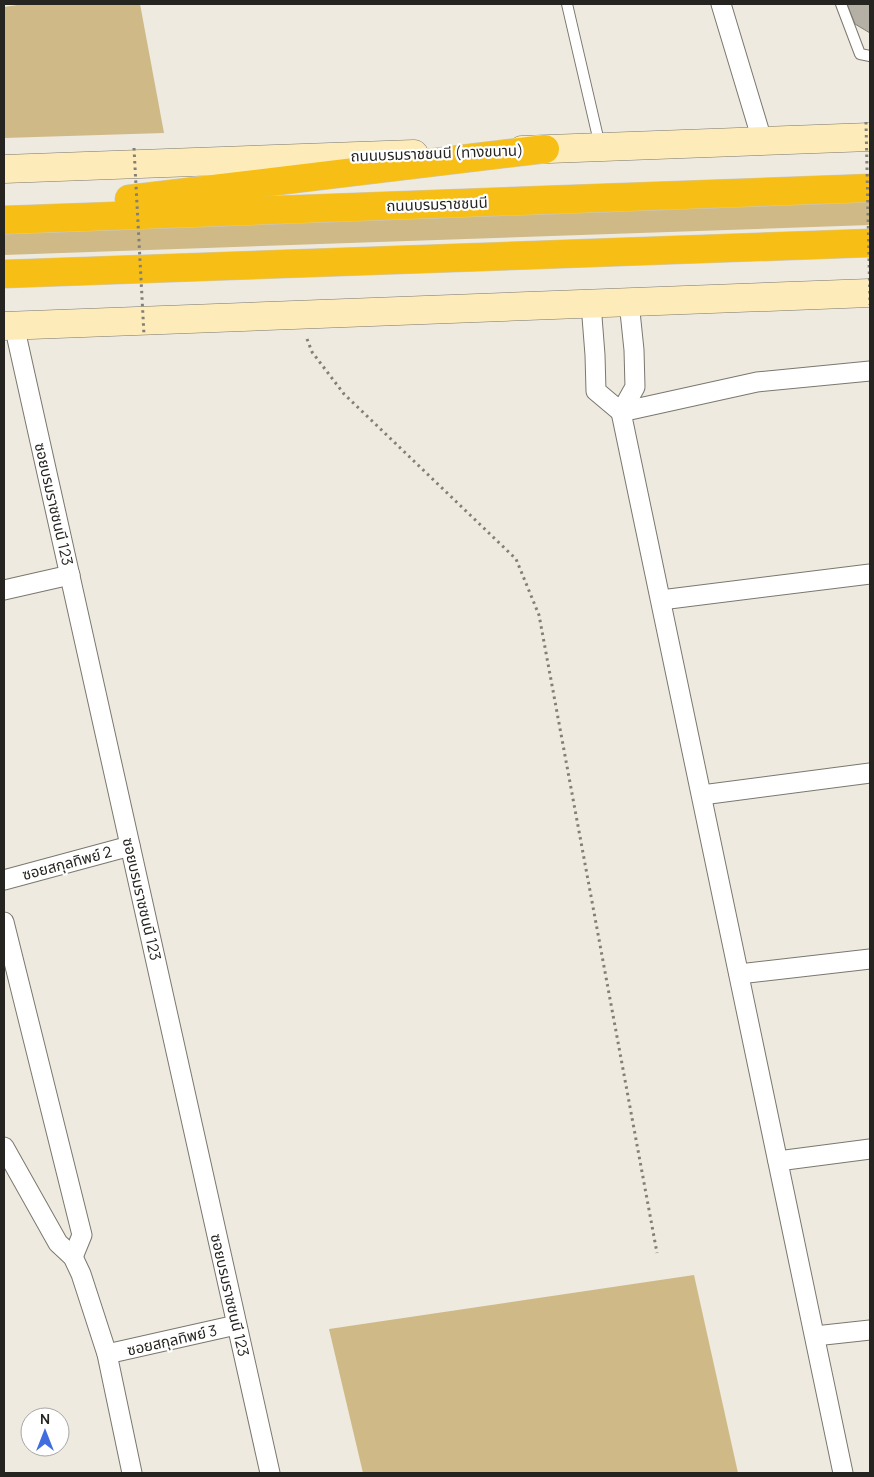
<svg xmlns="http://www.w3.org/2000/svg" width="874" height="1477" font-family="Manrope,'Noto Sans Thai',sans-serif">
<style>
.green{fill:#cfb986}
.building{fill:#b5b0a6;stroke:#837f75}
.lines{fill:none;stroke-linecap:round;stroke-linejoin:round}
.lane-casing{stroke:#7b776e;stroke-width:12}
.street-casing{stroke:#7b776e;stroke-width:21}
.secondary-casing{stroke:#7b776e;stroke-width:29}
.highway-casing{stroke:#cbcac9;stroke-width:29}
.path{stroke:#827f78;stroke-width:3;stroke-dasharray:2.5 4;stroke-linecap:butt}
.lane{stroke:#fff;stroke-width:10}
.street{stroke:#fff;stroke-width:19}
.secondary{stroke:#fdecb9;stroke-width:28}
.highway{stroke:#f7bf15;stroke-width:28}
.path-bridge{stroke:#827f78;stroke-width:3;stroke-dasharray:2.5 4;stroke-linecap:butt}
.labels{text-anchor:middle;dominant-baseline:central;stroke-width:4.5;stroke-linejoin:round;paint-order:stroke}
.street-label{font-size:15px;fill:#262420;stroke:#fff}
</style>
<rect width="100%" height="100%" fill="#eeeadf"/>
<g class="green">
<polygon points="24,4 140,4 164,133 4,138 4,7"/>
<polygon points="870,201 870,225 4,255 4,234"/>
<polygon points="694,1275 738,1473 363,1473 329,1329"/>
</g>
<polygon class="building" points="847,4 870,4 870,33 855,24"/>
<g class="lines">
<defs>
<g id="lane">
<polyline points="567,4 600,146"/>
<polyline points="841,4 860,54 870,56"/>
</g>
<g id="street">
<polyline points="721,4 762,140"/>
<polyline points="591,304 595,355 596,391 621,412 635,387 634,350 629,302"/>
<polyline points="14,325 270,1473"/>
<polyline points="4,590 70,575"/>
<polyline points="661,600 870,574"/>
<polyline points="702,795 870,773"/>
<polyline points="4,880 130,846"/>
<polyline points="4,922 82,1235 73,1257"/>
<polyline points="739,974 870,959"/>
<polyline points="4,1147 58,1243 73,1257 81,1274 107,1354 132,1473"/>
<polyline points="778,1161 870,1149"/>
<polyline points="815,1336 870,1330"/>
<polyline points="107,1354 236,1325"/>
<polyline points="843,1473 621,412 757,382 870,371"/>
</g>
<g id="secondary">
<polyline points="522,150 870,137"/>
<polyline points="4,169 414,154"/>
<polyline points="4,326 870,293"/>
</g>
<g id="highway">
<polyline points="129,199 545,149"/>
<polyline points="4,220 870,188"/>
<polyline points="4,274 870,243"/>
</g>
</defs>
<use href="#lane" class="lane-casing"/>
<use href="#street" class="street-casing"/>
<use href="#secondary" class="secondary-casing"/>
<use href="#highway" class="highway-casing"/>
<polyline class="path" points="307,339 312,352 344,394 516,559 539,615 657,1253"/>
<use href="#lane" class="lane"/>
<use href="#street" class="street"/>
<use href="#secondary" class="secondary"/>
<use href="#highway" class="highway"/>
<g class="path-bridge">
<polyline points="866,122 870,305"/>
<polyline points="134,148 144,335"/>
</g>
</g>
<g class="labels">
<g class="street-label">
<text transform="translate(437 153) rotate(-2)">ถนนบรมราชชนนี (ทางขนาน)</text>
<text transform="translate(437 204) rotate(-2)">ถนนบรมราชชนนี</text>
<text transform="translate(54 504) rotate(77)">ซอยบรมราชชนนี 123</text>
<text transform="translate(67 863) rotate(-15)">ซอยสกุลทิพย์ 2</text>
<text transform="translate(142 899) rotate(77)">ซอยบรมราชชนนี 123</text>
<text transform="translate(230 1295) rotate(77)">ซอยบรมราชชนนี 123</text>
<text transform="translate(172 1340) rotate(-13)">ซอยสกุลทิพย์ 3</text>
</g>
</g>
<rect width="874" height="1477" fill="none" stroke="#262420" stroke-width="10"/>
<g transform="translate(45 1432)"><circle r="24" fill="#ffffff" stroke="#a8a7a6"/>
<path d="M0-4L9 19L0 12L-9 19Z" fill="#426ddf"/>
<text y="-8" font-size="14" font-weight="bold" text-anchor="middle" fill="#262420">N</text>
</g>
</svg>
